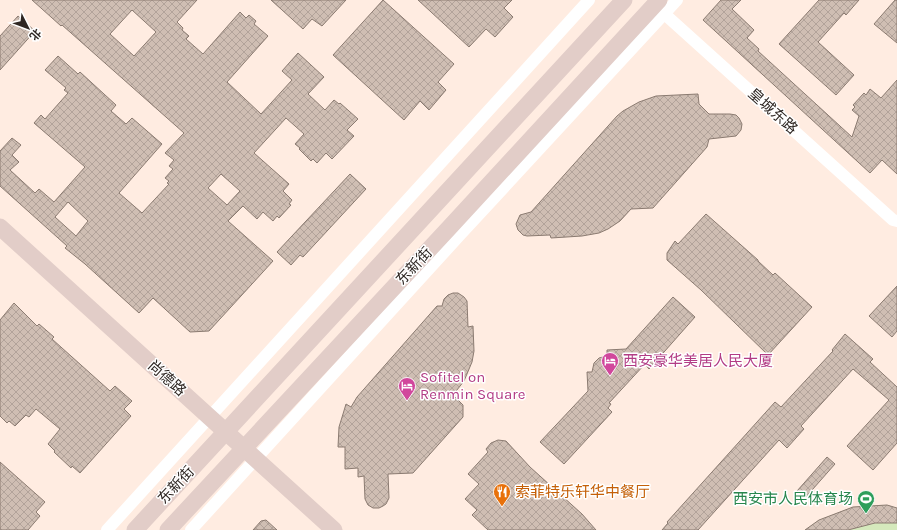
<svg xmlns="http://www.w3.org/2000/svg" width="897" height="530" font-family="Karla,'Noto Sans SC',sans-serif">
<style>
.garden{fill:#d5e9bc}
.building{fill:url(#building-cross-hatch);stroke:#8b7b71;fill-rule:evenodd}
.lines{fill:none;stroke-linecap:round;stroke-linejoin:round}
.street{stroke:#fff;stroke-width:12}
.secondary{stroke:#e2cdc8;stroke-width:17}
.labels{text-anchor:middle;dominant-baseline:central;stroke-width:3;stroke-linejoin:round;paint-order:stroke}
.street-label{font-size:15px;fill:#2e2723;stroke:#fff}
.hotel-label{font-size:15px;fill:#b23c85;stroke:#fff;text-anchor:start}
.food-label{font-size:15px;fill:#c56008;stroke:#fff;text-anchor:start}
.leisure-label{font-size:15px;fill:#27864d;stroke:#fff;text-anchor:end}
</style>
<defs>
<pattern id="building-cross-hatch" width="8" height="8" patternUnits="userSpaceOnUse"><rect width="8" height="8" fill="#cfbeb3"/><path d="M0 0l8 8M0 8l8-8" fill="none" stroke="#b2a39a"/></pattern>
</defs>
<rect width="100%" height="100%" fill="#ffece1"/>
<polygon class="garden" points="887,505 897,508 897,530 805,530 819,520 853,507"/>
<g class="building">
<path d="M32,0H197L177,22L183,28L182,30L189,36L186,39L203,54L240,12L246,18L249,15L256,21L254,24L268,36L227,82L261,114L292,80L282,71L298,53L324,77L308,94L325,110L334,100L339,104L340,103L358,119L347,130L354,136L332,159L326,153L317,163L313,159L311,161L299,149L300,148L295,144L304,134L286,118L254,153L289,184L283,191L292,200L289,204L291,205L279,218L277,216L273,221L263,212L257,219L243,206L228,221L273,261L209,331L190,332L153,298L139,313L85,264L65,248L67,246L0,186V151L12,138L21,145L12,155L19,162L10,170L35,193L39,189L54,202L85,167L34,123L41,115L45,119L68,93L64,90L66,88L45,70L58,56L78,74L80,72L116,105L111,111L126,124L132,118L162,144L119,193L142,213L169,184L167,183L169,181L165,178L173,169L169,166L174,160L165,153L184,133L62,25L61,26ZM132,10L156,32L134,56L110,34ZM221,174L240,191L227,205L208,188ZM68,202L88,221L76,236L55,217Z"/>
<polygon points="271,0 346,0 322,26 312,19 303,29"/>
<polygon points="383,0 454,64 438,82 446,90 429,110 420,101 404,120 333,55"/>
<polygon points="418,0 512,0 504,8 513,17 495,37 486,29 469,47"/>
<polygon points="721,0 741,0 732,9 754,30 747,38 759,49 758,51 852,137 859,116 852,110 855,107 853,105 864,93 866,95 870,89 881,98 897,80 897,174 882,160 870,173 703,20"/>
<polygon points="819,0 859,0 846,15 844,13 818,42 854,75 836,95 779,44"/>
<polygon points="895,0 897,0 897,43 874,24"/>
<polygon points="18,16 35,31 0,70 0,36"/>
<polygon points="698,94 699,104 709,114 730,114 736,115 739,118 742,124 741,130 736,136 709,139 707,147 653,208 631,209 620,221 608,229 599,233 582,236 551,238 550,235 527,236 523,235 518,230 516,224 520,215 531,212 617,116 623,111 639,102 656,96"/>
<polygon points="350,174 366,189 303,257 300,255 291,265 277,252"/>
<polygon points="706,214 758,260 758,261 773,275 775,273 812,307 768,355 701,290 667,260 667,253 675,241 678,244"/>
<polygon points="897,286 897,331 892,337 869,316"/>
<polygon points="453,293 458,293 464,297 467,301 468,327 473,326 474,351 472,362 464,381 453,395 463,405 463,417 413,473 388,474 389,498 386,504 383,506 379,508 373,508 368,505 365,499 364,476 358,477 358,468 345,469 345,447 338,447 339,427 343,414 346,404 351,407 357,397 437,306 442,306 444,299 448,295"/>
<polygon points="673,297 695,317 649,369 645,364 609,403 611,404 608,408 612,412 564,464 540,442 588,391 587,372 592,372 594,363 599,358 607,356 607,350 626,349"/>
<polygon points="14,303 37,326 39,324 54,337 52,339 110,391 115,386 132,401 124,409 131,416 80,473 72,466 71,468 54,452 55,451 48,444 60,429 36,409 29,417 26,415 15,426 9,421 7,423 0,416 0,320"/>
<polygon points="845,334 873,359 870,362 897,387 897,443 873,470 847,446 889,400 853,369 801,426 804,429 787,448 779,440 698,530 662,530 668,523 667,522 775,402 781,407 833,351 832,350"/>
<polygon points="498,440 506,441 530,467 582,514 596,530 488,530 472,515 477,510 465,499 479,484 468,474 488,452 486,449 491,443"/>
<polygon points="827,457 835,464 805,498 797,491"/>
<polygon points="0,462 45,502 36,512 40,516 28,530 0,530"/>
<polygon points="887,505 897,508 897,523 875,523 848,530 805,530 819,520 853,507"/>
<polygon points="266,520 277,530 253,530 261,521"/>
</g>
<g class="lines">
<g class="street">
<polyline points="659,9 893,220 897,221"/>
<polyline points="107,530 589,0"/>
<polyline points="191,530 459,236 677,0"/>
</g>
<g class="secondary">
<polyline points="0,227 334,530"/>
<polyline points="135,530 624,0"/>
<polyline points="168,530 449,228 659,0"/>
</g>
</g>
<defs>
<symbol id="hotel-pin" viewBox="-11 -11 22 30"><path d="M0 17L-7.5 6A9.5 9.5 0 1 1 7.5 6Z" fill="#d1479c" stroke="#fff"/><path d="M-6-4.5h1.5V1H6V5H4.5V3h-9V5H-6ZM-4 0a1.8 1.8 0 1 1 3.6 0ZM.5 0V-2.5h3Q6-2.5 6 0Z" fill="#fff"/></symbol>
<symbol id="restaurant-pin" viewBox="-11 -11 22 30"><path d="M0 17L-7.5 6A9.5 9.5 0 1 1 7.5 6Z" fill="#e8710a" stroke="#fff"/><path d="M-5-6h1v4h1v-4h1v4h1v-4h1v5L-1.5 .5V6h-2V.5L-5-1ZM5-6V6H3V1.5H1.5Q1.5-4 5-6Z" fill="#fff"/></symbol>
<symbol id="stadium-pin" viewBox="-11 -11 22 30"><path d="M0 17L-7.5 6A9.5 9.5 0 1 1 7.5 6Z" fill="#2e9e5b" stroke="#fff"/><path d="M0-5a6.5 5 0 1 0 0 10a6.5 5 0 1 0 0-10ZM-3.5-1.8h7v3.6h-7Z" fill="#fff"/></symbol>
</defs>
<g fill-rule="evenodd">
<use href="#hotel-pin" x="600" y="351" width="20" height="27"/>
<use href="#hotel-pin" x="397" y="376" width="20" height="27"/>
<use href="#restaurant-pin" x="492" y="482" width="20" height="27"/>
<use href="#stadium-pin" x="856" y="489" width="20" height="27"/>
</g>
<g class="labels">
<g class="street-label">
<text transform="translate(773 111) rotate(42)">皇城东路</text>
<text transform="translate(414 266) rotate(-47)">东新街</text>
<text transform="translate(167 378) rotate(42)">尚德路</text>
<text transform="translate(176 485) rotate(-47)">东新街</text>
</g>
<g class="hotel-label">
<text x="623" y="361">西安豪华美居人民大厦</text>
<text x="420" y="377">Sofitel on<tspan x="420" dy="17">Renmin Square</tspan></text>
</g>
<g class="food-label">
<text x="515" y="492">索菲特乐轩华中餐厅</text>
</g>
<g class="leisure-label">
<text x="853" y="499">西安市人民体育场</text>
</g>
</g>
<g transform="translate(28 28) rotate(132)" stroke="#ffffff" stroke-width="3" paint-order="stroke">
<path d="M0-3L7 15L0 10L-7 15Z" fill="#2e2723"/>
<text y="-6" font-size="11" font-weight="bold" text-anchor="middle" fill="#2e2723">北</text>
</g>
</svg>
